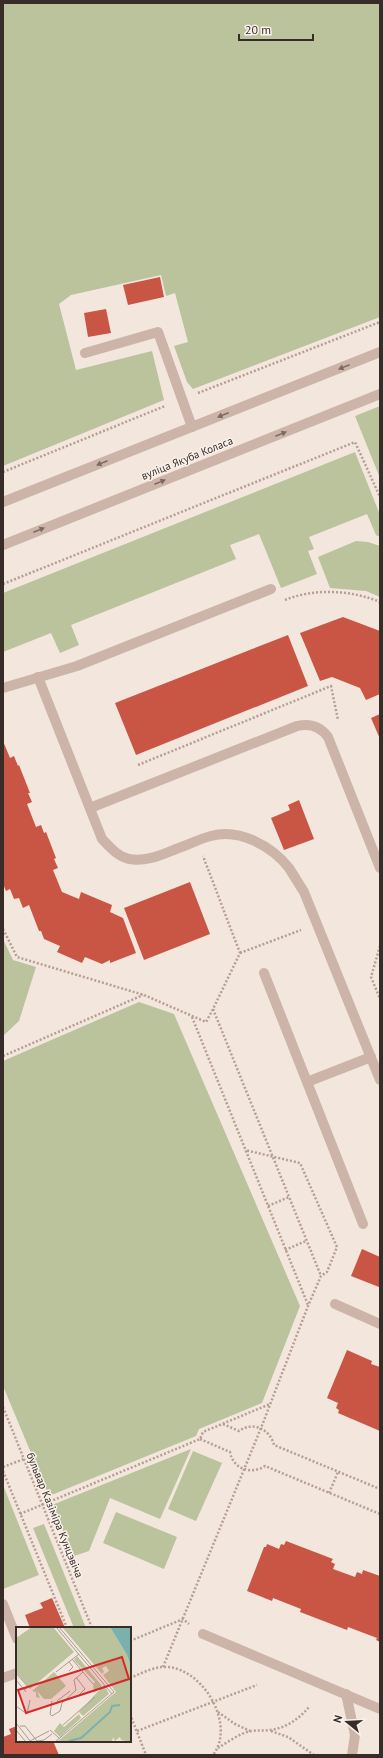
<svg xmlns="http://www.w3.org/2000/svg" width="383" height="1758" font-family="'PT Sans',sans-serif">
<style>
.green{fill:#bac39c}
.building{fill:#c95645}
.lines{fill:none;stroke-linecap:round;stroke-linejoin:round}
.path{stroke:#b79e93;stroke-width:2.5;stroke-dasharray:2 2;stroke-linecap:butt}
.minor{stroke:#ccb4a8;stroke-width:10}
.oneway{fill:#7b6962}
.labels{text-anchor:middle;stroke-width:3;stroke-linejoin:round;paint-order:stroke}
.street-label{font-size:11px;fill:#382c29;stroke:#faf1ea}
.inset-river{fill:none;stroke:#7bb1ad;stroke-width:2}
.inset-road{fill:none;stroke:#a89c95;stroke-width:1}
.view{fill:#d62828;fill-opacity:0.15;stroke:#d62828;stroke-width:2}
.inset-edge{fill:none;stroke:#382c29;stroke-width:2}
</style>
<rect width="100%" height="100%" fill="#f3e6dd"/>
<g class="green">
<path d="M3 3H380V317L193 389 187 382 174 346 188 342 175 293 166 296 161 275 71 295 59 304 76 370 152 351 164 400 3 466Z"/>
<path d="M380 406V478L355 416Z"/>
<path d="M355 452 380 515V537L376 535 367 514 309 537 314 549 308 551 317 574 281 588 259 534 230 545 236 559 71 625 79 645 60 653 51 633 3 652V593Z"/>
<path d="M356 541 368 542 380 546V597L366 591 330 588 318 557Z"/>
<path d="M3 939 13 960 36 967 19 1021 3 1036Z"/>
<path d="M139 1002 174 1014 300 1306 262 1403 199 1429 196 1436 49 1496 3 1386V1061Z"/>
<path d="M191 1449 160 1519 110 1498 89 1551 74 1556 52 1505Z"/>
<path d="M193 1451 222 1463 196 1521 168 1509Z"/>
<path d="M3 1485 39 1575 3 1589Z"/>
<path d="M116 1512 177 1537 164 1569 103 1543Z"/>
<path d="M44 1524 86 1628H74L33 1528Z"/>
</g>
<g class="building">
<path d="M160 277 164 297 128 305 123 285Z"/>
<path d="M106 309 111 333 88 337 84 313Z"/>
<path d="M343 617 380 631V694L366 700 360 688 332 677 320 681 300 633Z"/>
<path d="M288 635 308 686 136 755 115 703Z"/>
<path d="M380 714V739L371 718Z"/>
<path d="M3 741 10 758 14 756 18 766 19 765 30 793H28L32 802 27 804 36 827 41 825 44 833 46 832 56 858 54 859 58 868 53 870 62 892 79 899 81 892 112 905 110 912 123 918 136 953 110 963V960L102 964 85 957 82 963 57 952 60 946 44 939 41 931H39L29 905 23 908 19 898 14 899 10 889 6 891 3 884V876H4L3 872Z"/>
<path d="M299 800 314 839 284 850 271 818 290 810 288 805Z"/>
<path d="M190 882 210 934 144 960 124 908Z"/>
<path d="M362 1249 380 1257 379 1287 351 1276Z"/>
<path d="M347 1350 372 1361 371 1364 380 1367V1431L338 1413 339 1410 336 1408 338 1403 327 1398Z"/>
<path d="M286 1541 333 1559 331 1562 335 1564 333 1569 355 1577 357 1572 362 1574 363 1570 380 1576V1642L376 1640 377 1638 348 1627 347 1630 300 1612 301 1609 273 1598 272 1601 247 1591 264 1547H266L267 1544 279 1549 281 1544 284 1545Z"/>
<path d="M52 1598 65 1628H30L25 1615 43 1608 40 1603Z"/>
<path d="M17 1726V1741H53L59 1755H3V1737L11 1734 9 1729Z"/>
</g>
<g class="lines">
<g class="path">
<path d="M198 393 380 322"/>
<path d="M3 472 165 406"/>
<path d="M3 584 355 442 380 497"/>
<path d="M285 600C314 588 352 590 380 602"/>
<path d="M138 765 331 686 338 720"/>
<path d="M3 929 17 957 144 995 206 1022 213 1009 240 953 203 856"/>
<path d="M380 946 371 977 380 999"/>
<path d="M240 953 301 930"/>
<path d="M213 1009 321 1276"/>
<path d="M192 1017 308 1305"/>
<path d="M3 1056 143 995"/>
<path d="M268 1206 289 1197"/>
<path d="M285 1250 306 1241"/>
<path d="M3 1407 92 1628"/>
<path d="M223 1424 239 1431C253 1421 270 1429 274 1445L380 1489"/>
<path d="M200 1439 230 1452C233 1469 251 1475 265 1466L380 1514"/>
<path d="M3 1467 24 1459"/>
<path d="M3 1471 67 1628"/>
<path d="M329 1493 338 1472"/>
<path d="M20 1514 200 1439 203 1432 270 1404"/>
<path d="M130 1641 183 1619 189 1624"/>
<path d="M163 1667 261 1428 308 1306 321 1276 327 1272 337 1247 300 1163 245 1150"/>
<path d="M130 1678C140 1674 151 1668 162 1667 201 1664 237 1724 213 1755"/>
<path d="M218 1712 235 1724 250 1731"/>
<path d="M130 1714 146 1755"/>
<path d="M137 1731 257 1685"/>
<path d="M271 1731 288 1737 314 1755"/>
<path d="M218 1748C228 1742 240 1733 251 1731 258 1730 264 1731 270 1730 286 1728 299 1719 309 1707"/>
</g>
<g class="minor">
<path d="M85 353 158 332 192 427"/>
<path d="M3 502 380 352"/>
<path d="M3 545 380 394"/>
<path d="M38 677 102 839C110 847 118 857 129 859 146 862 161 855 176 849 188 845 199 839 211 836 239 828 272 846 289 868 294 876 299 884 304 892L380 1080"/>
<path d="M3 688 77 666 271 589"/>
<path d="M90 808 297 726C310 723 320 726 328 737L380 868"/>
<path d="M264 973 363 1224"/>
<path d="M307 1082 371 1057"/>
<path d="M335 1304 380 1324"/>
<path d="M3 1604 17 1639"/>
<path d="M203 1634 380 1709"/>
<path d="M3 1678 17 1673"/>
<path d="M346 1694 355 1735 352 1755"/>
</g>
</g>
<defs><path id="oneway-solid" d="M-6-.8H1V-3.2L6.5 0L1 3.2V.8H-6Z"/></defs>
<g class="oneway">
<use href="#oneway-solid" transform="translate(344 367) rotate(158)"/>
<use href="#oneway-solid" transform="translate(223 415) rotate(158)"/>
<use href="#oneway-solid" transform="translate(281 434) rotate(-22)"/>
<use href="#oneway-solid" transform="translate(102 463) rotate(158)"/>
<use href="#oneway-solid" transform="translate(160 482) rotate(-22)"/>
<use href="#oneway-solid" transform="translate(39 530) rotate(-22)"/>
</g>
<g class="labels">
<g class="street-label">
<text transform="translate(187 458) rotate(-22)" y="4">вуліца Якуба Коласа</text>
<text transform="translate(55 1515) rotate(68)" y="4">бульвар Казіміра Кунцэвіча</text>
</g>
</g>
<g transform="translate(16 1627)">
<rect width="115" height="115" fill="#f3e6dd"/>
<path d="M16 0H37L58 25 14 62 0 45V11ZM46 0H94L111 28 115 40V115L105 113 104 110 99 114 97 110 96 115H41L100 65 87 48 93 44 90 39 86 41 88 45 86 47ZM61 29 86 59 78 66 77 57 79 55 58 33ZM38 45 50 59 35 72H28L21 64 24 71 20 70V65L16 64ZM88 58 93 67 67 89 63 85ZM63 87 65 91 44 110 38 104 44 96 48 100Z" fill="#bac39c"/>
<path d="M94 0H115V40L111 28Z" fill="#7bb1ad"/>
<path class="inset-river" d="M53 114 65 111 94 85 96 79 104 78"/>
<path class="inset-road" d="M40 0 96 67M56 32 77 57M53 44 57 40 53 35M40 45 63 27M0 46 12 60 8 63M60 50 69 62 62 69M0 53 10 65M36 74 34 87 36 89 44 84 46 76 60 63 58 53 67 45M41 74 54 64M0 79 11 87 14 73M0 96 15 115M47 98 79 70M4 99H9L21 114 28 113 36 107M0 103 10 115M34 103 43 111M14 114 33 104M39 115 98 65 43 0"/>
<path class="view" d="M106 30 113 52 10 86 2 63Z"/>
<rect width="115" height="115" class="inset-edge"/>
</g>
<rect width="383" height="1758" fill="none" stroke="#382c29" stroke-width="8"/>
<g transform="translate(347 1722) rotate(288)" stroke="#faf1ea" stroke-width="3" paint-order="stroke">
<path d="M0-3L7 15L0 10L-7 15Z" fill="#382c29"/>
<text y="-6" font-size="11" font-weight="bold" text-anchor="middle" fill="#382c29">N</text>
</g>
<path d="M239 34v6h74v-6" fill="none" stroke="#382c29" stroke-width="2"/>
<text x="245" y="34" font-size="12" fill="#382c29" stroke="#faf1ea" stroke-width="3" paint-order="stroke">20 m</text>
</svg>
